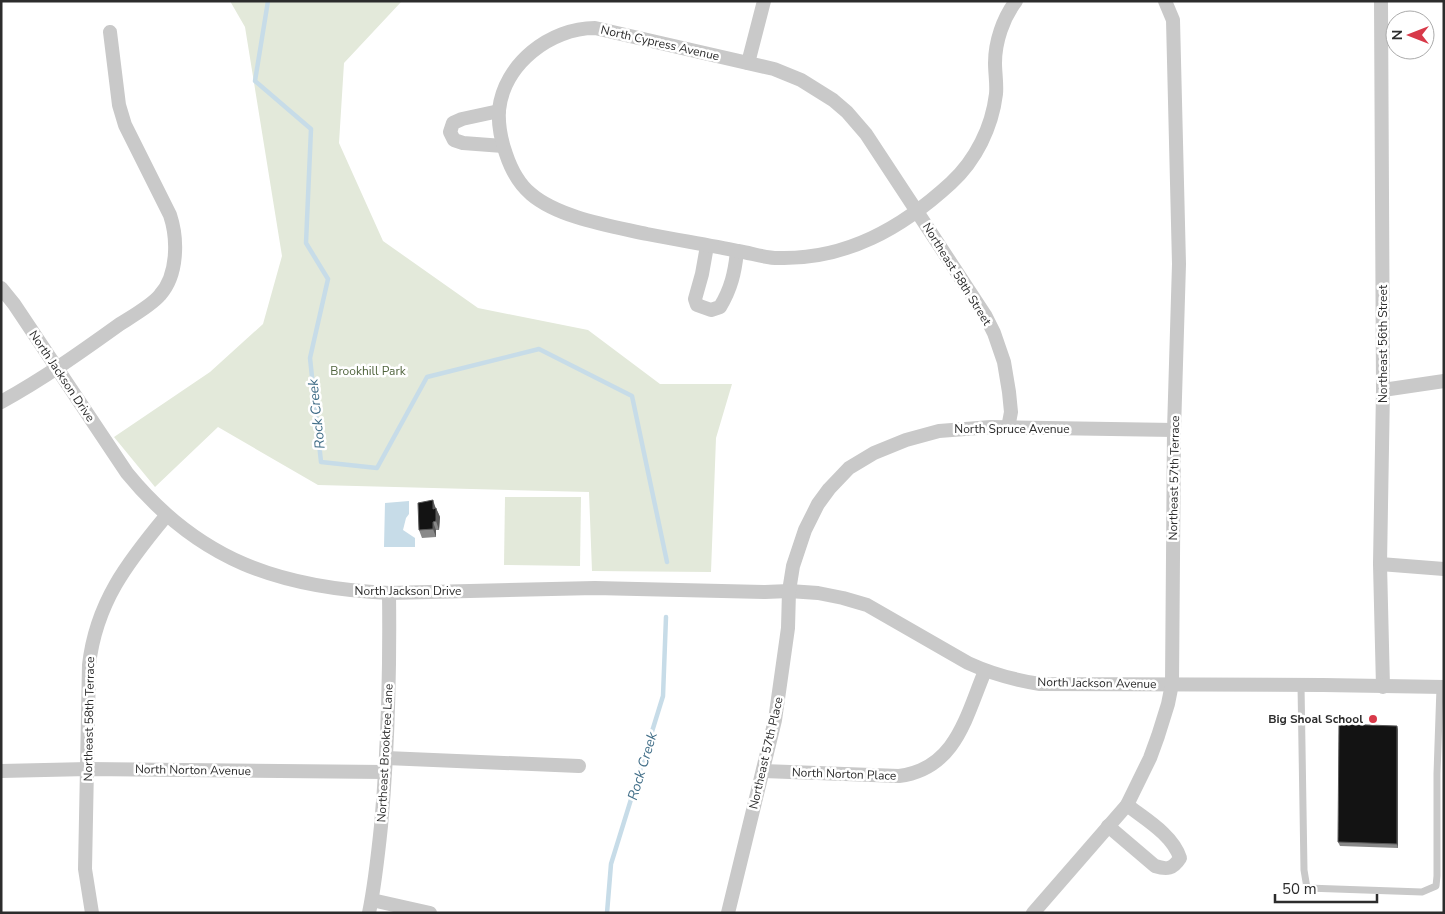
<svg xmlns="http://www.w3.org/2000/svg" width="1445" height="914" font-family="'Nunito Sans',sans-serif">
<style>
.green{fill:#e3e9da}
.water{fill:#c7dce8}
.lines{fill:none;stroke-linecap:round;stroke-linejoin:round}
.stream{stroke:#c7dce8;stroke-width:4.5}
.lane{stroke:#c9c9c9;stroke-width:7}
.street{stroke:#c9c9c9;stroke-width:14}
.wall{fill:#898989}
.shaded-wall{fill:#5a5a5a}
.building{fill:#131313;stroke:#5a5a5a}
.poi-dot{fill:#d83949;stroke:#fff;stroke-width:2}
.labels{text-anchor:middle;stroke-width:5;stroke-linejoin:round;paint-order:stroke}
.street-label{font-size:12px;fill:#2c2c2c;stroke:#fff}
.park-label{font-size:12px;fill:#50643d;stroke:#fff}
.poi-label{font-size:12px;font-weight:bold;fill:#2c2c2c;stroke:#fff;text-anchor:end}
.water-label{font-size:14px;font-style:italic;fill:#416e88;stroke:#fff}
</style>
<rect width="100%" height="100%" fill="#fff"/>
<g class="green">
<path d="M230 1H402L344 63 339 143 383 241 478 308 588 330 660 384H732L716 438 711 572 592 571 589 492 318 485 218 427 155 487 114 437 210 372 263 324 282 256 245 27Z"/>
<path d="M505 497H581L580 566 504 565Z"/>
</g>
<path class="water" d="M409 501V514L406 518 403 530 415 538V547H384L385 503Z"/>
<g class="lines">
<g class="stream">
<path d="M268 1 255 81 311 129 306 243 328 279 310 358 321 462 377 468 427 377 539 349 632 396 667 562"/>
<path d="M607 913 611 864 663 696 666 617"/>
</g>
<path class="lane" d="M1301 685 1304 870 1307 888 1422 892 1436 886 1437 876V774L1440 687"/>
<g class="street">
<path d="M1381 1 1383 390 1380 564 1383 687"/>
<path d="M748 63 764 1"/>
<path d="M499 111 462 119 453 123 450 132 454 140 463 143 503 146"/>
<path d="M707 246 702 274 695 299 697 305 711 310 720 307C731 289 735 272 737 251"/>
<path d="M1 288 14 304 127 473C198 560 279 588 389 593L595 588 765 592 789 591 818 593 843 598 867 605 968 663C992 674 1014 680 1040 684L1323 685 1444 687"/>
<path d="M1383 390 1444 381"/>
<path d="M1 402C43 379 81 352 120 324 131 317 152 305 160 295 178 275 178 239 170 215L125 125 119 105 110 32"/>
<path d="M1008 428 1011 412 1009 392 1004 362 994 333 985 315 866 134 847 112 833 100 801 80 774 69 595 28C550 28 504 64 499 110 498 125 501 140 506 154 511 169 519 184 531 194 559 218 612 226 647 234 678 240 708 245 738 251 751 253 765 258 778 258 846 260 902 228 951 183 976 160 992 127 996 94 997 84 995 73 995 63 995 42 1003 18 1016 1"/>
<path d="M1380 564 1444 569"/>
<path d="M386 758 579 766"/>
<path d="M1 771 88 769 385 772"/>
<path d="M763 771 899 776C956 769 966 716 985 671"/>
<path d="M1108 826 1155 866C1167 870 1173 869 1180 858 1173 835 1145 819 1127 805"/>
<path d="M372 900 430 913"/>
<path d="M92 913 85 869 89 665C96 603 127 563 166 516"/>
<path d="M369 913C375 884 378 855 381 826 388 748 390 671 389 593"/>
<path d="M728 913 775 720 788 628 789 591 793 566 805 530 818 504 829 489 849 468 874 453 906 440 939 431 991 427 1174 430"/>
<path d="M1033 913 1127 805 1150 758 1158 736 1168 704 1172 684 1174 430 1179 264 1173 20 1165 1"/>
</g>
</g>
<g class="wall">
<path d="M436 508 440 517 439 530H436V537L422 538 419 530Z"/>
<path d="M1397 726 1398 730V848L1340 846 1338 842Z"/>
</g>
<g class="shaded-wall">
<path d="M433 500 436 509H433Z"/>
<path d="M436 508 440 517 439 530 436 521Z"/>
<path d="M433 522 436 530V537L433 529Z"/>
<path d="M1397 726 1398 730V848L1397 844Z"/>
</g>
<g class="building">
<path d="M433 500V509L436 508V521L433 522V529L419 530 418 503Z"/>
<path d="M1339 724 1397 726V844L1338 842Z"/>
</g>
<circle class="poi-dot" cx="1373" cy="719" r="5"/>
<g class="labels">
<g class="street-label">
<text transform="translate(660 43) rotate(13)" y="4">North Cypress Avenue</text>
<text transform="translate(957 274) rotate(58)" y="4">Northeast 58th Street</text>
<text transform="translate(1383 344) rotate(-90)" y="4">Northeast 56th Street</text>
<text transform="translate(62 376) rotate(56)" y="4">North Jackson Drive</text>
<text x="1012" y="433">North Spruce Avenue</text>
<text transform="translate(1174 478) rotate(-89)" y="4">Northeast 57th Terrace</text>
<text x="408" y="595">North Jackson Drive</text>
<text transform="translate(1097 683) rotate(1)" y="4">North Jackson Avenue</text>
<text transform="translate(89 719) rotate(-89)" y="4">Northeast 58th Terrace</text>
<text transform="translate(385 753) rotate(-87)" y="4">Northeast Brooktree Lane</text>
<text transform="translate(766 753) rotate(-77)" y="4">Northeast 57th Place</text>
<text transform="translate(193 770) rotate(1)" y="4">North Norton Avenue</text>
<text transform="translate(844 774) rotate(2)" y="4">North Norton Place</text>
</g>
<g class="park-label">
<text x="368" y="375">Brookhill Park</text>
</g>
<g class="poi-label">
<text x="1363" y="723">Big Shoal School</text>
</g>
<g class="water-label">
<text transform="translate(316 414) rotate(-96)" y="5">Rock Creek</text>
<text transform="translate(642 766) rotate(-73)" y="5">Rock Creek</text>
</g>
</g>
<rect width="1445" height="914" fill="none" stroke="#2c2c2c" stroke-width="5"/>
<g transform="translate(1410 35) rotate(270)"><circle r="24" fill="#ffffff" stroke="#ababab"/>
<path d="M0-4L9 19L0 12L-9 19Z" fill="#d83949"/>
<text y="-8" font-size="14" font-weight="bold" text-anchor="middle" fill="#2c2c2c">N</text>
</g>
<path d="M1275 894v8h102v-8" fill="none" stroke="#2c2c2c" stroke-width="2.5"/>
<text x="1282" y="894" font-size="15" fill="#2c2c2c" stroke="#ffffff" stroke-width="4" paint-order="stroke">50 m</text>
</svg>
